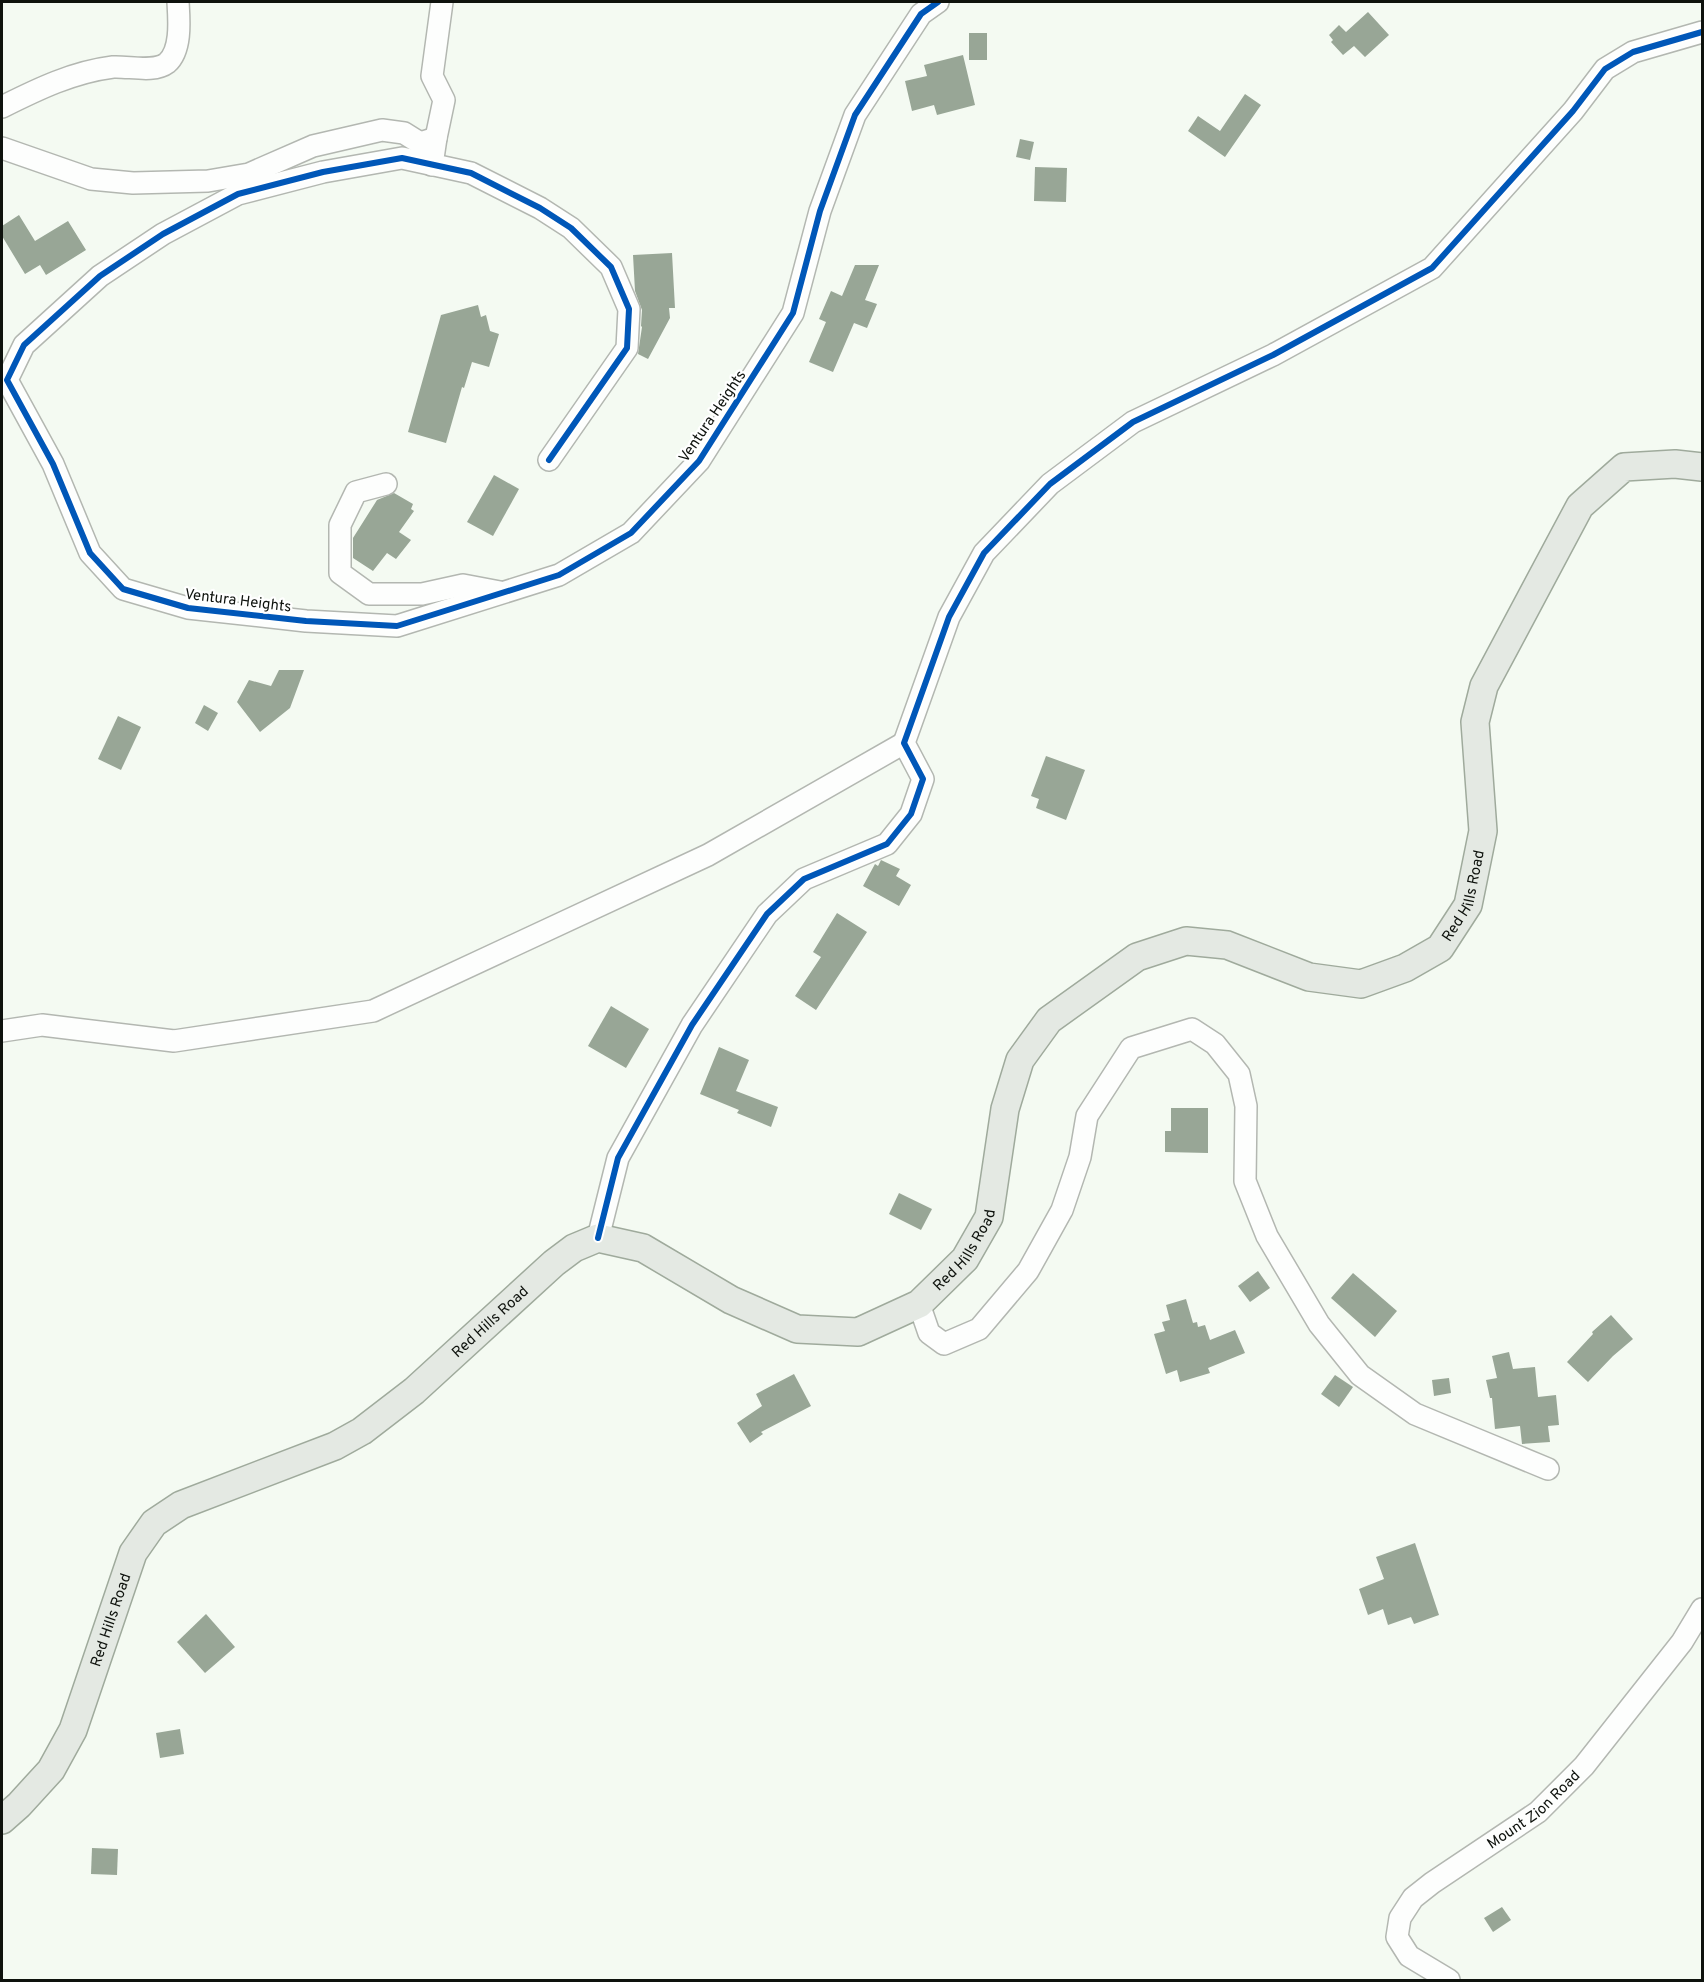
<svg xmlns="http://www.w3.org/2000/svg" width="1704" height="1982" font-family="Overpass,sans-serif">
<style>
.building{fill:#98a696}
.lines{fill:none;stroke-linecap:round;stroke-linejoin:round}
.minor-casing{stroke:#b3b7b1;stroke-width:24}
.major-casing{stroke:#9faa9c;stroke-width:30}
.minor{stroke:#fdfefd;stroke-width:21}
.major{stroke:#e4e9e3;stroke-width:27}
.cycleway-casing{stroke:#fff;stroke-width:10}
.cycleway{stroke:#0057b8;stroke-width:6}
.labels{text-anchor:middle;stroke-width:4.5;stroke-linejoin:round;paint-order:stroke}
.street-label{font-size:15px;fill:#0e120d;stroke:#fff}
</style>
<rect width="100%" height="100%" fill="#f4faf2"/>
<g class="building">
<path d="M1368 12 1389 35 1365 57 1354 46 1343 55 1331 42 1333 40 1329 35 1339 25 1346 32Z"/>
<rect x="969" y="33" width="18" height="27"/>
<path d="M963 55 975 105 937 115 934 105 912 111 905 81 927 76 924 65Z"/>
<path d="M1245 94 1261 105 1225 157 1188 131 1198 116 1220 131Z"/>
<path d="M1020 139 1034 142 1030 160 1016 157Z"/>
<path d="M1035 167 1067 168 1066 202 1034 201Z"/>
<path d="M19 215 35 241 68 221 86 250 46 275 40 265 25 274 2 236V226Z"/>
<path d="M672 253 675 308H669L670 318 648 359 638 354 642 327 641 326 642 310 635 291 633 255Z"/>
<path d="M855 265H879L865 300 877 304 867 328 854 323 833 372 809 362 826 322 819 319 831 291 842 296Z"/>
<path d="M478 305 481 317 486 315 490 331 499 334 489 367 472 362 464 388 462 387 446 443 408 432 441 315Z"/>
<path d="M494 475 519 489 493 536 467 522Z"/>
<path d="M394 493 413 504 411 509 414 511 399 532 411 540 396 559 387 553 373 571 353 558V538L377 500Z"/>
<path d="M279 670H304L290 708 260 732 237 702 249 680 271 686Z"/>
<path d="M204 705 218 713 208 731 195 723Z"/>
<path d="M118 716 141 727 121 770 98 759Z"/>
<path d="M1046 756 1085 770 1066 820 1036 808 1039 799 1031 796Z"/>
<path d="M881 860 900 869 896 876 911 885 899 906 863 886 875 864 878 866Z"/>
<path d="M837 913 867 932 816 1010 795 996 821 957 813 952Z"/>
<path d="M611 1006 649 1029 626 1068 588 1046Z"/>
<path d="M719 1047 749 1060 736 1091 778 1107 771 1127 737 1113 739 1110 700 1094Z"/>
<path d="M1171 1108H1208V1153L1165 1152V1131H1171Z"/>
<path d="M899 1193 932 1209 921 1230 889 1214Z"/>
<path d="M1258 1271 1270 1288 1250 1302 1238 1286Z"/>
<path d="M1353 1273 1397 1311 1375 1337 1331 1298Z"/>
<path d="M1186 1299 1193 1323 1197 1322 1198 1327 1205 1325 1210 1340 1235 1330 1245 1353 1208 1368 1210 1373 1180 1382 1177 1370 1166 1374 1154 1334 1165 1331 1162 1322 1170 1320 1166 1305Z"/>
<path d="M1611 1315 1633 1339 1613 1356 1588 1382 1567 1362 1593 1334 1592 1332Z"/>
<path d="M1509 1352 1513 1369 1535 1367 1538 1397 1556 1395 1559 1425 1548 1426 1550 1442 1522 1444 1520 1426 1495 1429 1492 1398H1490L1486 1380 1497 1378 1492 1356Z"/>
<path d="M794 1374 811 1406 761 1432 763 1434 750 1443 737 1423 762 1406 756 1394Z"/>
<path d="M1335 1375 1353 1387 1339 1407 1321 1394Z"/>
<path d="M1449 1378 1451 1393 1434 1396 1432 1380Z"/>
<path d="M1415 1543 1439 1615 1414 1624 1411 1617 1388 1625 1383 1609 1368 1615 1359 1589 1384 1579 1376 1557Z"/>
<path d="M206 1614 235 1647 205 1673 177 1642Z"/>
<path d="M180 1729 184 1754 160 1758 156 1733Z"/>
<path d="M92 1848 118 1849 117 1875 91 1874Z"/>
<path d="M1502 1907 1511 1920 1493 1932 1484 1918Z"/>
</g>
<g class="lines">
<defs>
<g id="minor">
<path d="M2 107C38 89 73 72 113 67 129 66 154 73 167 63 182 50 179 19 178 2"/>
<path d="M436 138 444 100 432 76 442 2"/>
<path d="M2 148 91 179 133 183 208 181 249 174 313 146 382 130 404 133 420 143 436 138 432 165"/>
<path d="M549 460 627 348 629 309 611 267 571 228 540 208 471 173 402 158 323 172 238 194 163 234 100 276 24 345 7 380 53 464 90 553 123 589 188 608 306 621 397 626 559 575 631 533 699 461 793 313 820 211 855 115 921 14 938 2"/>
<path d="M386 484 356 492 340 525V573L369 594H422L463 585 500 592"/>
<path d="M2 1031 42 1025 174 1041 373 1011 708 855 904 743"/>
<path d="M598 1238 618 1158 692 1025 767 914 804 879 887 844 911 814 923 779 904 743 949 617 984 553 1050 484 1133 422 1273 355 1432 268 1573 111 1605 69 1633 52 1702 32"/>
<path d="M919 1304 929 1333 944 1344 979 1329 1028 1271 1062 1210 1080 1157 1087 1116 1131 1048 1192 1029 1215 1044 1239 1074 1246 1106 1245 1181 1267 1236 1319 1324 1360 1375 1415 1414 1548 1469"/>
<path id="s1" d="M1449 1980 1409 1956 1397 1937 1400 1918 1413 1898 1432 1883 1538 1812 1584 1766 1682 1642 1702 1609"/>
</g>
<g id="major">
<path id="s2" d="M2 1820 19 1805 51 1770 73 1730 133 1553 154 1523 181 1505 335 1446 362 1431 414 1391 554 1263 574 1248 598 1238 643 1248 731 1300 797 1329 858 1332 919 1304 965 1259 989 1217 1005 1109 1020 1060 1049 1020 1137 957 1186 941 1227 945 1309 977 1361 984 1405 968 1440 948 1468 905 1483 831 1475 722 1484 686 1580 506 1624 467 1675 464 1702 467"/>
</g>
</defs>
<use href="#minor" class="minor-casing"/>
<use href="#major" class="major-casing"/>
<use href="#minor" class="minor"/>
<use href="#major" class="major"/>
<defs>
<g id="cycleway">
<path d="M549 460 627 348 629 309 611 267 571 228 540 208 471 173 402 158 323 172 238 194 163 234 100 276 24 345 7 380 53 464 90 553 123 589 188 608 306 621 397 626 559 575 631 533 699 461 793 313 820 211 855 115 921 14 938 2"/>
<path d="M598 1238 618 1158 692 1025 767 914 804 879 887 844 911 814 923 779 904 743 949 617 984 553 1050 484 1133 422 1273 355 1432 268 1573 111 1605 69 1633 52 1702 32"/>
</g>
</defs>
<use href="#cycleway" class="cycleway-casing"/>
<use href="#cycleway" class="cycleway"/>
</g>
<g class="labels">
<g class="street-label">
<text transform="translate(712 416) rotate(-56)" y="5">Ventura Heights</text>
<text transform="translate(238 600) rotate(7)" y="5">Ventura Heights</text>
<text dy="5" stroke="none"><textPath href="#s2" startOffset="2032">Red Hills Road</textPath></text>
<text dy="5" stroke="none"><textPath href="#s2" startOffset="1294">Red Hills Road</textPath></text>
<text dy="5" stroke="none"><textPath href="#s2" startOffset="736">Red Hills Road</textPath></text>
<text dy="5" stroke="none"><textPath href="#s2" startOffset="232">Red Hills Road</textPath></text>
<text dy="5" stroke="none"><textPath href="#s1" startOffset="262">Mount Zion Road</textPath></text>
</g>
</g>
<rect width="1704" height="1982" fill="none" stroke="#0e120d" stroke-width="6"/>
</svg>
